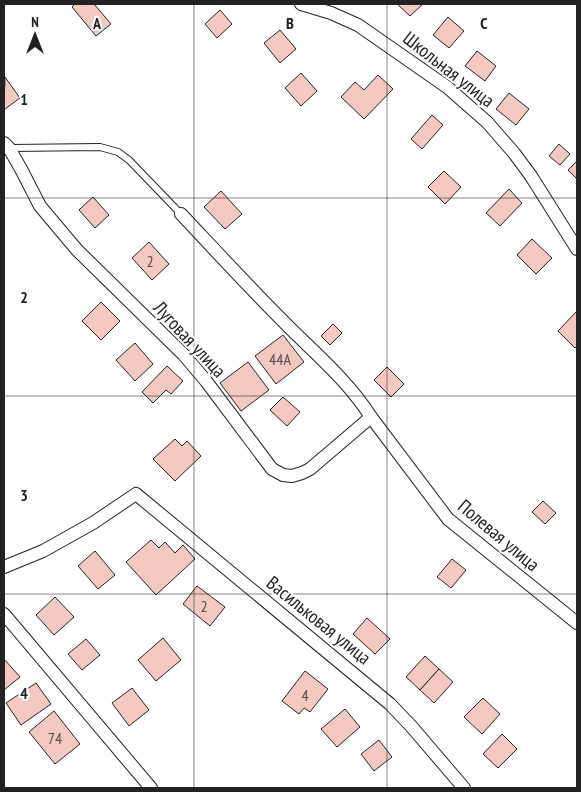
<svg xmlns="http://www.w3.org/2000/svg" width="581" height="792" font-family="'PT Sans Narrow',sans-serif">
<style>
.building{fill:#f3c9c0;stroke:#222}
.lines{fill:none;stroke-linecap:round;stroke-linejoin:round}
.lane-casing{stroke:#222;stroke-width:8}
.street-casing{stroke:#222;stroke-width:14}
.lane{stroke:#fff;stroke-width:6}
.street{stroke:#fff;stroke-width:12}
.grid{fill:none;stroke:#222;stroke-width:1;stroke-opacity:0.55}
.labels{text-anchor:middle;stroke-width:4;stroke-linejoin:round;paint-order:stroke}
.number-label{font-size:16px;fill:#564c4a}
.street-label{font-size:19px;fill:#222;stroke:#fff}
.grid-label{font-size:16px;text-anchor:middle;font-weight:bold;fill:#222;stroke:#fff;stroke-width:4;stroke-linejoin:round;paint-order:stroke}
</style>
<rect width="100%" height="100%" fill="#fff"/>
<g class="building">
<path d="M75 4H94L111 24 96 36 72 7Z"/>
<path d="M397 4H423L410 16Z"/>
<path d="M220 10 232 24 217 38 205 24Z"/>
<path d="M448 17 464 31 449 48 433 35Z"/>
<path d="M280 30 296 49 280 63 264 43Z"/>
<path d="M477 51 496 66 485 81 465 66Z"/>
<path d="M301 73 317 91 301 106 285 88Z"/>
<path d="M378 75 393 89 364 119 341 97 355 82 364 90Z"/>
<path d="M5 77 20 98 5 109 4 107Z"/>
<path d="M509 93 529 109 516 125 496 109Z"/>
<path d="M432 115 443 125 422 149 411 139Z"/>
<path d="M559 144 570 154 560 165 549 156Z"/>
<path d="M577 161V179L568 170Z"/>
<path d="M444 171 461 187 445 204 428 187Z"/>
<path d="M509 189 522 203 500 226 486 213Z"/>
<path d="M221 191 242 214 225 229 204 207Z"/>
<path d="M93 197 109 215 95 228 79 210Z"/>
<path d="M532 239 552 258 536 274 517 255Z"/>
<path d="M149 242 169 264 152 280 132 258Z"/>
<path d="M101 302 120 321 101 340 82 321Z"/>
<path d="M577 311V346L575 348 558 331Z"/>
<path d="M333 324 342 333 330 345 321 336Z"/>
<path d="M283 335 304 362 276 384 255 356Z"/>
<path d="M135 343 153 364 135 381 116 360Z"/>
<path d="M248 362 269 390 241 411 220 383Z"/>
<path d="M167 366 183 381 171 394 166 390 153 403 142 392Z"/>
<path d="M387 367 404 384 391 397 374 380Z"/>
<path d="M283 397 300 412 287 426 270 410Z"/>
<path d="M175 439 182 446 187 441 201 456 175 481 153 459Z"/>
<path d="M543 501 556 513 545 524 532 512Z"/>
<path d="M151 540 159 548 165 542 175 553 183 545 195 559 156 595 126 562Z"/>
<path d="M95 551 115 575 98 589 78 566Z"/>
<path d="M452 559 466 570 451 588 437 577Z"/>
<path d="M197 586 225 607 210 626 183 604Z"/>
<path d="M55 597 74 617 54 635 36 615Z"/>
<path d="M367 618 390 639 375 654 353 634Z"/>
<path d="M163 638 181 660 156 681 138 660Z"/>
<path d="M86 639 100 655 82 670 68 654Z"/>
<path d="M425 656 439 669 420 690 406 677Z"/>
<path d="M4 659 20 677 4 690Z"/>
<path d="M439 669 453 682 434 703 420 690Z"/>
<path d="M305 671 328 689 310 712 304 708 299 714 282 701Z"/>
<path d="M36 683 51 704 21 725 6 703Z"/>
<path d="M132 688 149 710 129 726 112 703Z"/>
<path d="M483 698 500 714 482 734 464 717Z"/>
<path d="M345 709 360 727 337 747 321 729Z"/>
<path d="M54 711 80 744 55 764 29 732Z"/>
<path d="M502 734 517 749 498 768 483 754Z"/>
<path d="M379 740 392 757 374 771 361 754Z"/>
</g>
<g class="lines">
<defs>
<path id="lane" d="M10 148 100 147 118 152 129 160 181 214"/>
<g id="street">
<path d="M301 4 331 13 358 25 447 87 487 122 514 153 531 176 577 249"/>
<path d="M4 143 9 148 21 169 40 206 77 250 184 355 206 381 272 469 283 475 292 476 302 473 310 469 371 417"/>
<path d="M181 214C214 249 247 285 281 319 312 351 347 379 371 417L448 519 577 623"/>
<path d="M4 567 43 551 93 523 136 494 390 704 411 726 464 788"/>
<path d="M4 614 151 788"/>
</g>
</defs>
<use href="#lane" class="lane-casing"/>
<use href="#street" class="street-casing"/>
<use href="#lane" class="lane"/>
<use href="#street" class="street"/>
</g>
<path class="grid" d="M194 4V788M387 4V788M4 198H577M4 396H577M4 594H577"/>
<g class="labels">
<g class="number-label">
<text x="150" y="267">2</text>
<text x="280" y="365">44А</text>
<text x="204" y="612">2</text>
<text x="305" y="701">4</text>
<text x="55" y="744">74</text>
</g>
<g class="street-label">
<text transform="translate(449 69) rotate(38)" y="7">Школьная улица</text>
<text transform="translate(190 339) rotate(47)" y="7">Луговая улица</text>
<text transform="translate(499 535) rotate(40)" y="7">Полевая улица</text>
<text transform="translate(319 620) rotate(39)" y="7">Васильковая улица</text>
</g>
</g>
<g class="grid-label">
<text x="97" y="29">A</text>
<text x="290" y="29">B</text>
<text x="484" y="29">C</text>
<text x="24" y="105">1</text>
<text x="24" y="303">2</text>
<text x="24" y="501">3</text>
<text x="24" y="699">4</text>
</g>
<rect width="581" height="792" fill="none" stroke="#222222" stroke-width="10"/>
<g transform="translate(35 35)" stroke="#ffffff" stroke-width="4" paint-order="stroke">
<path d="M0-4L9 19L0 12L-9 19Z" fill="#222222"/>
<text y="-8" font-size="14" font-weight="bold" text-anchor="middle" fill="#222222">N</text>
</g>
</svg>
